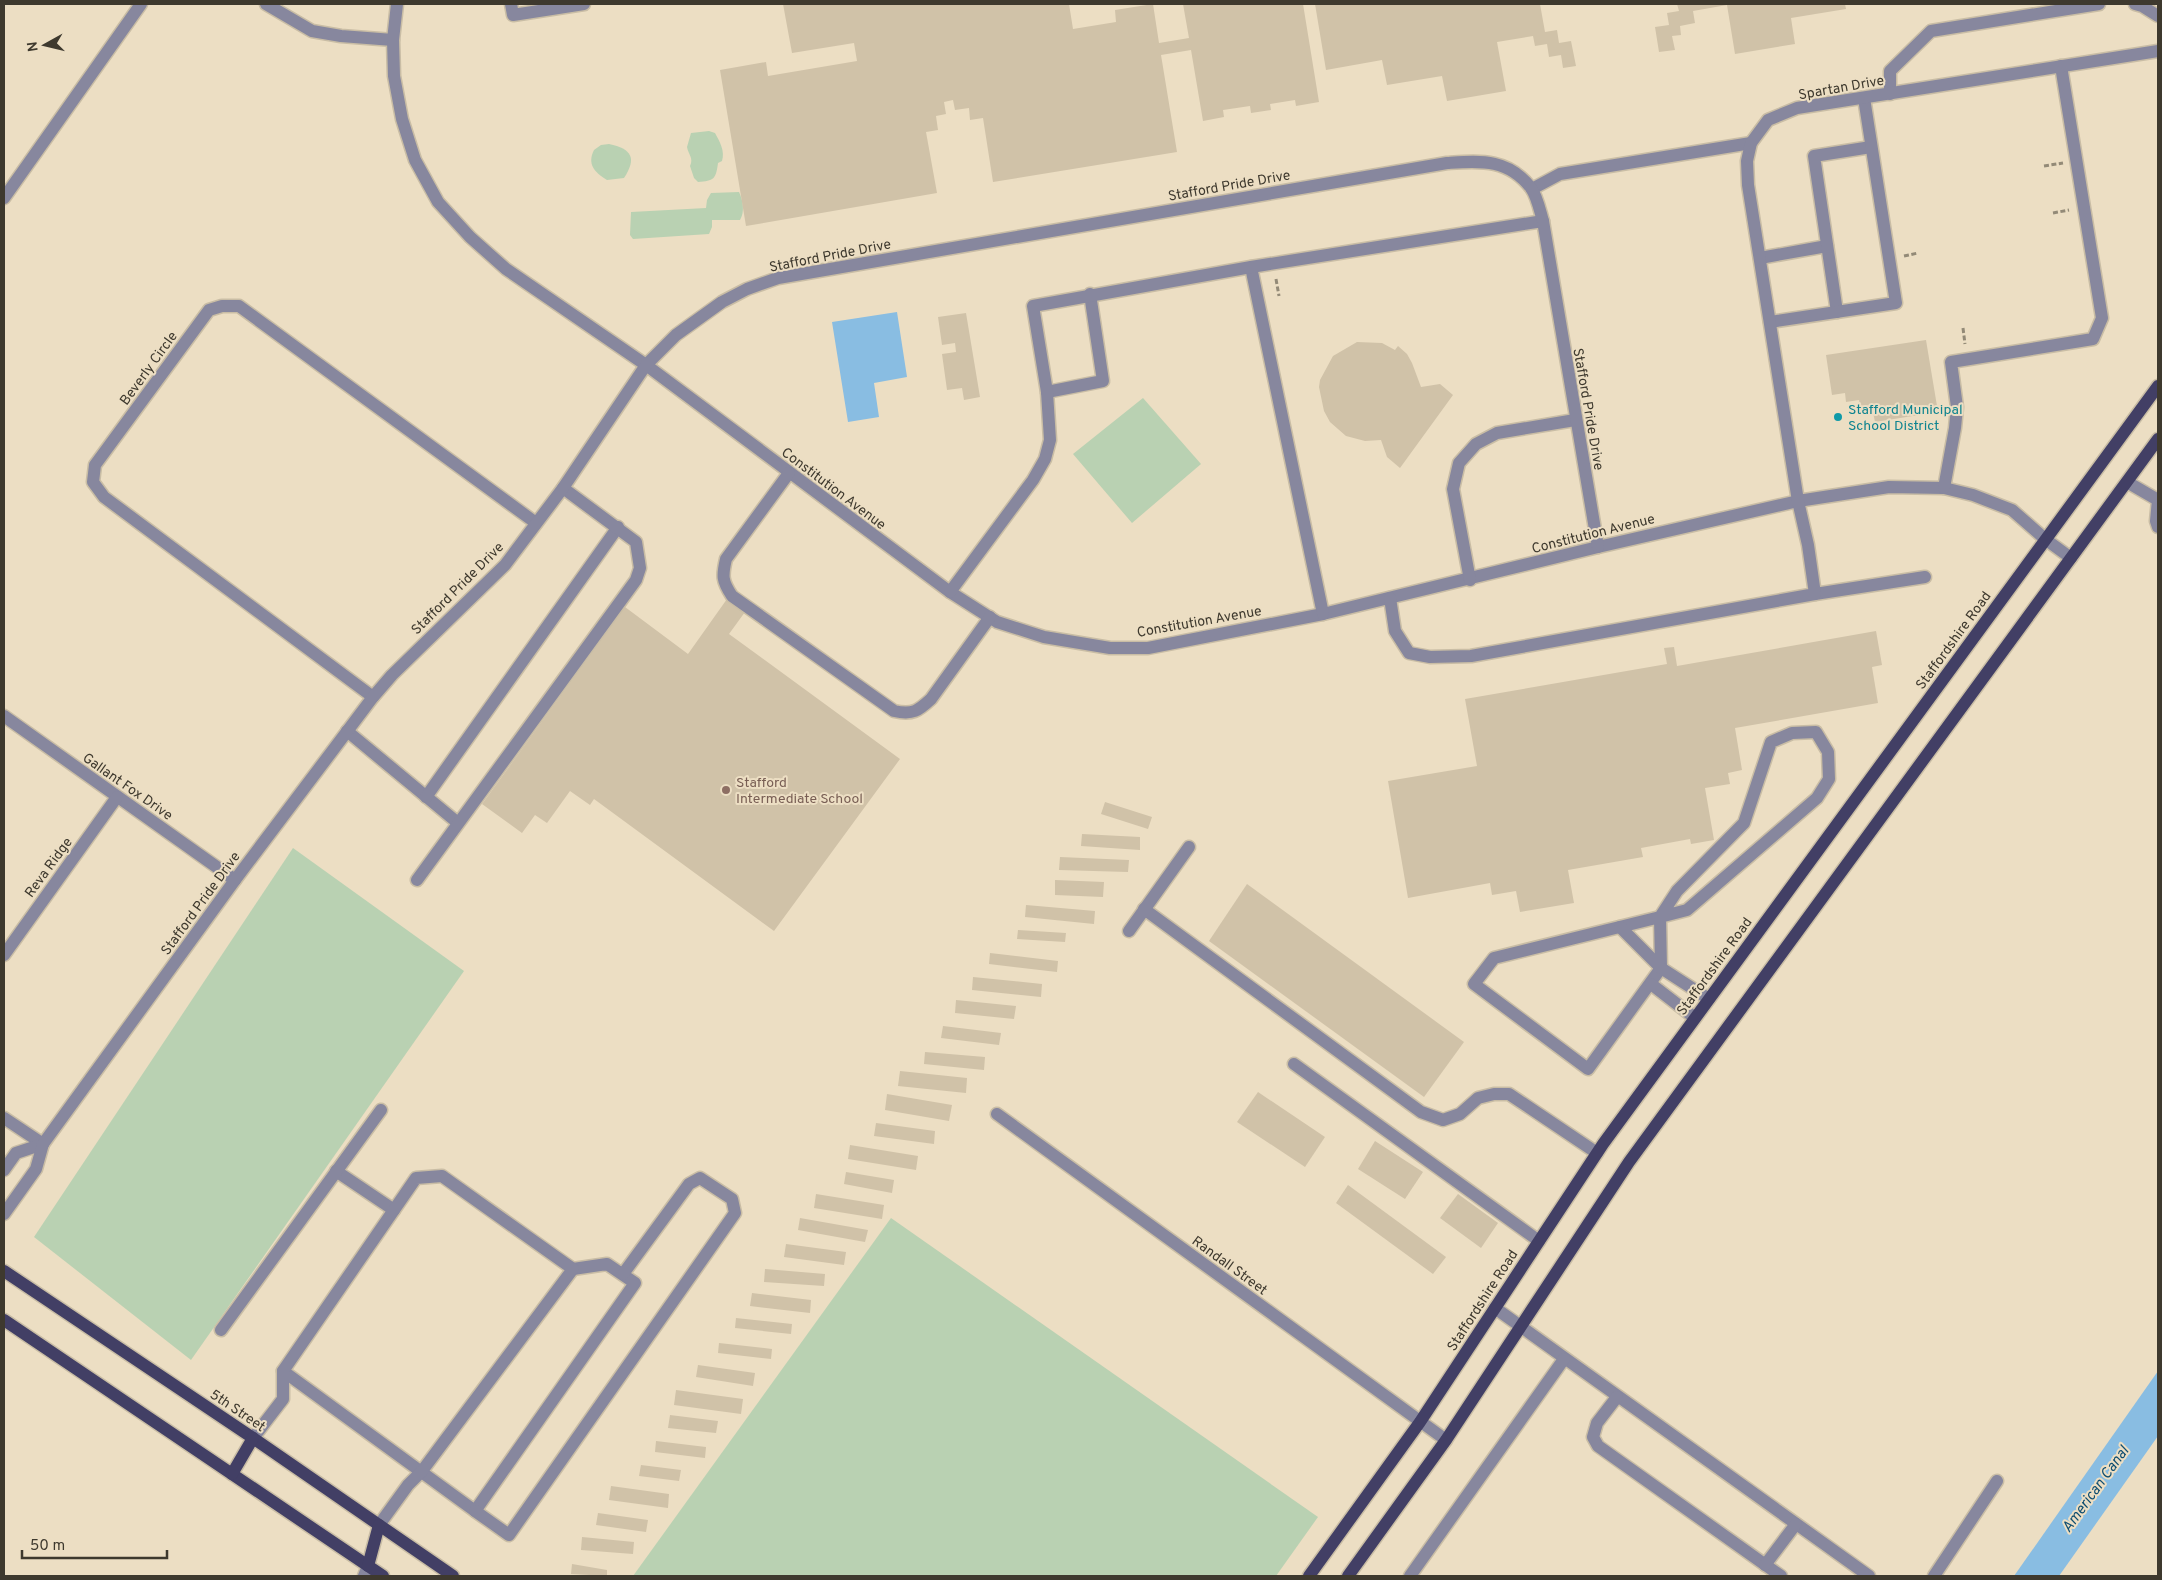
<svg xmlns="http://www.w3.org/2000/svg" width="2162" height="1580" font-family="Overpass,sans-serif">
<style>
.green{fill:#b9d1b2}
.water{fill:#89bde2}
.building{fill:#d0c2a8}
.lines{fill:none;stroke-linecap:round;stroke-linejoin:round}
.minor-casing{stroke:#c9bda5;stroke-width:15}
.major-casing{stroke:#c9bda5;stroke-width:15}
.path{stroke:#938a77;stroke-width:3;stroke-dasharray:5 2.5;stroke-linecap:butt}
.minor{stroke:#87879e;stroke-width:12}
.major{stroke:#423f65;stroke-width:12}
.culture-dot{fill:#0f9aa8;stroke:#ecdec3;stroke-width:2}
.education-dot{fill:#8d6e63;stroke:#ecdec3;stroke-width:2}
.labels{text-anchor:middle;stroke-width:4;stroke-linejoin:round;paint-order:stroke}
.street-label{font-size:14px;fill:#3e392e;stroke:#ecdec3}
.culture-label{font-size:14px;fill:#0d838f;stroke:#ecdec3;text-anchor:start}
.education-label{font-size:14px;fill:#785e54;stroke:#ecdec3;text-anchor:start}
.water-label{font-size:15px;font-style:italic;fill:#0f4e71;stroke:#ecdec3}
</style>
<rect width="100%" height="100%" fill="#ecdec3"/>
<g class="green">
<path d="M709 131 715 133C720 142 725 151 722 161L718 163C716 179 714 181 698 182L694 178 690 166C694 158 688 154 687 147L691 133Z"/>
<path d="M609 144C632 149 637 158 624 178L607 180C594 172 587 164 594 150L601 145Z"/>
<path d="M739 192C743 200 745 212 740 220H712V227L709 234 633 239 630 235 631 212 706 208 707 200 711 193Z"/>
<path d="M1143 398 1201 464 1132 523 1073 454Z"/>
<path d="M293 848 464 971 191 1360 34 1237Z"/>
<path d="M891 1218 1318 1517 1276 1576H633Z"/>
</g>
<g class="water">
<path d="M897 312 907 377 874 383 879 417 848 422 832 322Z"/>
<path d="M2158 1371V1436L2059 1576H2014Z"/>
</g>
<g class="building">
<path d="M783 4H1069L1073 29 1116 22 1115 10 1153 4 1159 43 1189 38 1183 4H1303L1319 102 1296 106 1295 100 1270 104 1271 110 1251 113 1250 106 1223 110 1224 117 1203 121 1191 50 1161 55 1177 152 993 182 983 118 970 120 969 108 955 110 953 100 944 102 946 114 936 116 938 130 926 132 937 193 746 226 720 70 766 62 768 76 857 61 854 43 792 53Z"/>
<path d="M1315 4H1540L1545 32 1557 30 1559 43 1571 41 1576 66 1563 68 1561 55 1549 57 1547 44 1535 46 1533 36 1497 42 1506 91 1447 101 1442 76 1387 85 1382 60 1326 70Z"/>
<path d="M1677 4H1845L1846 9 1791 18 1795 44 1735 54 1727 5 1693 11 1695 23 1680 26 1681 35 1672 36 1675 50 1659 52 1655 27 1669 25 1667 13 1679 11Z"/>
<path d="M966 313 980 397 964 400 962 388 947 390 942 354 956 352 955 343 942 345 938 317Z"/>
<path d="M1926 340 1938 412 1875 422 1873 412 1861 414 1859 400 1846 402 1845 393 1832 395 1826 355Z"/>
<path d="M1357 342 1382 343 1395 350 1398 346 1407 354 1412 363 1421 387 1440 384 1453 395 1400 468 1387 457 1381 440 1365 441 1346 436 1330 422 1324 411 1319 387 1320 380 1333 356Z"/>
<path d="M727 599 745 612 729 634 900 759 774 931 594 799 590 805 570 791 547 823 535 815 522 833 482 804 625 607 688 654Z"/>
<path d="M1876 631 1882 665 1872 667 1878 703 1735 728 1742 770 1728 773 1730 784 1705 788 1714 840 1691 844 1690 839 1641 848 1643 857 1568 870 1574 903 1520 912 1516 891 1492 895 1490 883 1408 898 1388 781 1477 766 1465 699 1667 664 1664 648 1674 647 1677 666Z"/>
<path d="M1105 802 1152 817 1148 829 1101 814Z"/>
<path d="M1082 834 1140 837V850L1081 846Z"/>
<path d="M1060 857 1129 860 1128 872 1059 870Z"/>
<path d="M1055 880 1104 882 1103 897 1055 895Z"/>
<path d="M1247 884 1464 1042 1424 1097 1209 941Z"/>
<path d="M1026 905 1095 911 1094 924 1025 917Z"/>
<path d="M1018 930 1066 933 1065 942 1017 939Z"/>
<path d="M990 953 1058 961 1057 972 989 964Z"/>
<path d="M973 977 1042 984 1041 997 972 990Z"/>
<path d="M956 1000 1016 1006 1014 1019 955 1013Z"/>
<path d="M943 1026 1001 1033 999 1045 941 1038Z"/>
<path d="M925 1052 985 1057 984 1070 924 1064Z"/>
<path d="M900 1071 967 1078 966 1093 898 1086Z"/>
<path d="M1258 1092 1325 1137 1305 1167 1237 1122Z"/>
<path d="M887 1094 952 1105 949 1121 885 1110Z"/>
<path d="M876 1123 935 1131 934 1144 874 1136Z"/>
<path d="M1375 1141 1423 1172 1405 1199 1358 1169Z"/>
<path d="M850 1145 918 1156 916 1170 848 1159Z"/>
<path d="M846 1172 894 1180 892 1193 844 1184Z"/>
<path d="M1348 1185 1446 1257 1433 1274 1336 1203Z"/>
<path d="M816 1194 884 1205 882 1219 814 1208Z"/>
<path d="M1458 1194 1498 1223 1481 1248 1440 1218Z"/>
<path d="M800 1218 868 1230 865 1242 798 1230Z"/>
<path d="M786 1244 846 1252 844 1265 784 1257Z"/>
<path d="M765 1269 825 1274 824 1286 764 1282Z"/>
<path d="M752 1293 811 1300 810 1313 750 1306Z"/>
<path d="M736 1318 792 1324 791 1334 735 1328Z"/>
<path d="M719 1343 772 1349 771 1359 718 1353Z"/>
<path d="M698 1365 755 1373 753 1386 696 1377Z"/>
<path d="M676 1390 743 1399 741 1414 674 1405Z"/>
<path d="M670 1415 718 1421 716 1433 668 1428Z"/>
<path d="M656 1441 706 1447 705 1458 655 1452Z"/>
<path d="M641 1465 681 1470 679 1481 639 1476Z"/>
<path d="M611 1486 669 1494 668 1508 609 1500Z"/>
<path d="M598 1513 648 1520 646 1532 596 1525Z"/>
<path d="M582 1537 634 1542 633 1554 581 1550Z"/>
<path d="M572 1564 607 1570V1576L571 1574Z"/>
</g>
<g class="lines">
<defs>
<g id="minor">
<path d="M266 4 312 31 341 36 393 40"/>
<path d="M397 4 393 40 394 76 402 119 415 160 438 202 470 237 506 269 646 365 950 592 997 622 1044 637 1110 648H1148L1323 614 1598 547 1798 501 1889 487 1944 488 1973 495 2012 510 2045 539 2071 558"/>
<path d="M511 4 513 15 584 4"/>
<path d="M2135 4 2142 6 2158 16"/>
<path d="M1890 94V71L1931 31 2099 4"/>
<path d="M1532 189 1560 174 1751 143"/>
<path d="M4 198 141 4"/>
<path d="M1760 258 1827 246"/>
<path d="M1251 267 1323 614"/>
<path d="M1837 312 1814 156 1871 147"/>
<path d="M1770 322 1896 303 1864 98"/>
<path d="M1047 392 1103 381 1090 294"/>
<path d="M789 473 726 559C722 576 722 581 732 596L894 711C913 715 918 711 931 699L990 617"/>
<path d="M2127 482 2158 500 2156 521 2158 527"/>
<path d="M1944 488 1955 428 1957 407 1951 362 2093 339 2102 318 2061 66"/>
<path d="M1470 580 1453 489 1459 463 1476 444 1497 433 1575 420"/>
<path d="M950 592 1033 480 1045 459 1050 440 1047 392 1033 306 1251 267 1543 221"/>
<path d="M1815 594 1925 577"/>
<path d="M1390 598 1395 631 1409 653 1430 657 1471 656 1815 594 1808 545 1798 501 1748 185 1747 161 1751 143 1768 120 1797 108 2158 51"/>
<path d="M373 697 104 497 93 482 95 465 209 310 222 306H239L536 523"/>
<path d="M4 716 235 880"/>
<path d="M347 731 458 823"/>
<path d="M426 797 618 527"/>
<path d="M417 880 636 580 640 568 636 542 563 488"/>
<path d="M1144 909 1421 1112 1443 1120 1460 1114 1478 1098 1494 1094H1509L1597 1153"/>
<path d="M1660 917 1687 910 1817 798 1829 779 1828 752 1816 732 1792 733 1771 742 1744 823 1677 891 1660 917 1661 968 1588 1069 1474 984 1494 958 1660 917"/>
<path d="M1620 927 1661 968 1709 999"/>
<path d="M1129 931 1189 847"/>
<path d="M4 955 117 797"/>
<path d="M1651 984 1695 1018"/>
<path d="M1294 1064 1539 1241"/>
<path d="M997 1114 1446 1440"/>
<path d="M4 1118 43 1144"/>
<path d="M4 1170 16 1153 43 1144"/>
<path d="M336 1171 394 1210"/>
<path d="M4 1214 36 1169 43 1144 235 880 373 697 392 675 505 565 563 488 646 365 676 335 722 302 747 289 778 278 1447 163C1480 161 1508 158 1531 188 1537 196 1540 211 1543 221L1598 547"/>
<path d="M1495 1308 1869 1576"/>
<path d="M221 1330 381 1110"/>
<path d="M283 1371 475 1511 635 1283 607 1264 573 1269"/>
<path d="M1617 1397 1597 1423 1593 1437 1598 1446 1781 1576"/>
<path d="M253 1438 283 1399V1371L416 1178 442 1176 573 1269 422 1471 408 1485 379 1525"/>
<path d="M475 1511 509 1535 735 1213 732 1199 700 1178 689 1184 623 1274"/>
<path d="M1765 1565 1796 1524"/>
<path d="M364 1576 368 1566"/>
<path d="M1410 1576 1564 1359"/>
<path d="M1934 1576 1997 1481"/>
</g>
<g id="major">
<path d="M4 1271 253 1438 453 1576"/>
<path d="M4 1320 383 1576"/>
<path d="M232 1474 253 1438"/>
<path d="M368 1566 379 1525"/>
<path d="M1309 1576 1420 1422 1603 1144 2158 386"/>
<path d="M1348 1576 1446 1440 1629 1162 2158 439"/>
</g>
</defs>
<use href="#minor" class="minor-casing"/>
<use href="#major" class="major-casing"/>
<g class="path">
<path d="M2044 166 2063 163"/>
<path d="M2053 213 2069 210"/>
<path d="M1904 256 1918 253"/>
<path d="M1276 279 1279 296"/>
<path d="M1963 328 1965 344"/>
</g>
<use href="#minor" class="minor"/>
<use href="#major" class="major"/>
</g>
<circle class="culture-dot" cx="1838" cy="417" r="5"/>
<circle class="education-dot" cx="726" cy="790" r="5"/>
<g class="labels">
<g class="street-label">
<text transform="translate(1841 87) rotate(-10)" y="5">Spartan Drive</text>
<text transform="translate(1229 185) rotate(-10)" y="5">Stafford Pride Drive</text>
<text transform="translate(830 255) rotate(-11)" y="5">Stafford Pride Drive</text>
<text transform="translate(148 368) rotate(-54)" y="5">Beverly Circle</text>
<text transform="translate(1589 409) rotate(80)" y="5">Stafford Pride Drive</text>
<text transform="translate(834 488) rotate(37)" y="5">Constitution Avenue</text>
<text transform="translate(1593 533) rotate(-14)" y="5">Constitution Avenue</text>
<text transform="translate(457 588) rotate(-45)" y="5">Stafford Pride Drive</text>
<text transform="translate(1199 621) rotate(-10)" y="5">Constitution Avenue</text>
<text transform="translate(1953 640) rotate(-54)" y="5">Staffordshire Road</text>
<text transform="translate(128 786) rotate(35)" y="5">Gallant Fox Drive</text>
<text transform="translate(48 867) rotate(-54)" y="5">Reva Ridge</text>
<text transform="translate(200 903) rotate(-54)" y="5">Stafford Pride Drive</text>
<text transform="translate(1714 966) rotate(-54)" y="5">Staffordshire Road</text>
<text transform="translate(1230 1265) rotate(36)" y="5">Randall Street</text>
<text transform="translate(1482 1300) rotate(-57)" y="5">Staffordshire Road</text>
<text transform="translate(238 1410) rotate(34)" y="5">5th Street</text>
</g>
<g class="culture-label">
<text x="1848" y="414">Stafford Municipal<tspan x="1848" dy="16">School District</tspan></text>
</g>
<g class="education-label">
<text x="736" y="787">Stafford<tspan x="736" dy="16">Intermediate School</tspan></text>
</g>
<g class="water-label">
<text transform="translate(2095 1489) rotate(-54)" y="5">American Canal</text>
</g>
</g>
<rect width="2162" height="1580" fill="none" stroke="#3e392e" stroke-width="10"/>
<g transform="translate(45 45) rotate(262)" stroke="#ecdec3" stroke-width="4" paint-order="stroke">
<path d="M0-4L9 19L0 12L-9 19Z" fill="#3e392e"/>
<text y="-8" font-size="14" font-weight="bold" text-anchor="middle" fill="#3e392e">N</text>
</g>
<path d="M22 1550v8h145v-8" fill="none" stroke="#3e392e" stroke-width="2.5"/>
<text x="30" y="1550" font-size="15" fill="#3e392e" stroke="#ecdec3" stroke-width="4" paint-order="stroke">50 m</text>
</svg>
